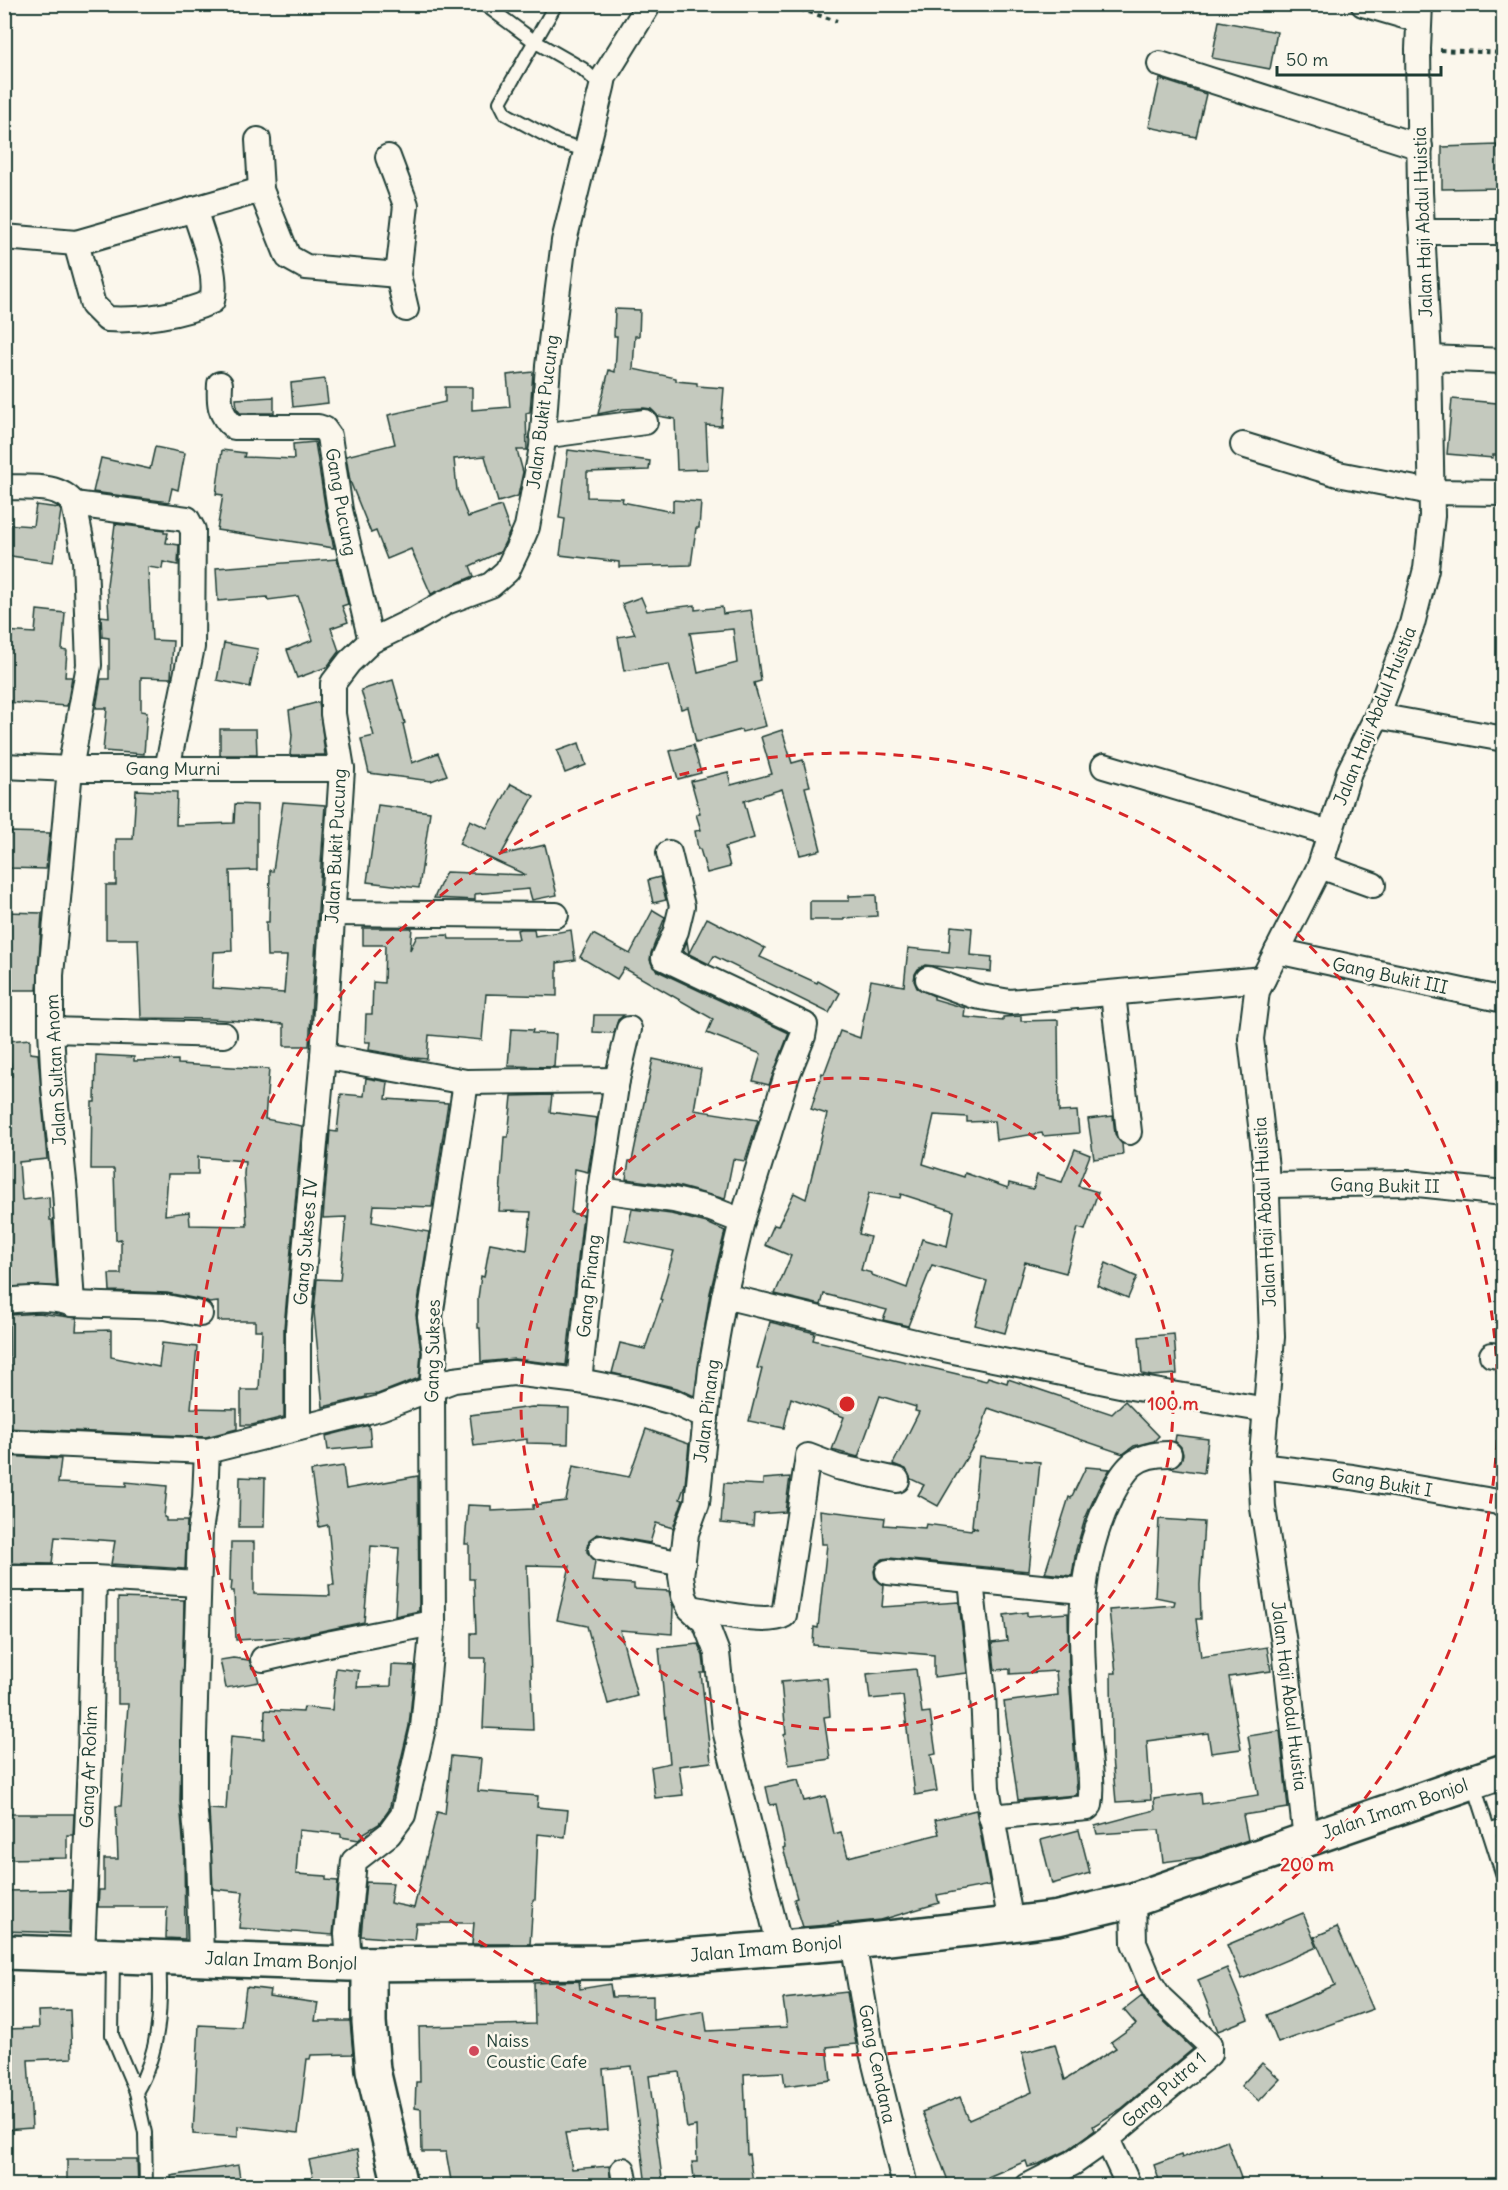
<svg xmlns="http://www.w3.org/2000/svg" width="1508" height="2190" font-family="Delius,sans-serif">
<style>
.building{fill:#c4c9be;stroke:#1f3d34;stroke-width:1.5;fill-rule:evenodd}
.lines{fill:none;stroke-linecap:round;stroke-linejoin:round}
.lane-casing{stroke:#1f3d34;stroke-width:16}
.street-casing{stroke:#1f3d34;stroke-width:28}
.secondary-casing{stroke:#1f3d34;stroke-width:38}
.highway-casing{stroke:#1f3d34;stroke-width:38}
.path{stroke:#1f3d34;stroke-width:4;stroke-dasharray:4.5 4.5;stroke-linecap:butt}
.lane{stroke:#fbf7ec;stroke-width:12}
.street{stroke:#fbf7ec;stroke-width:24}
.secondary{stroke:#fbf7ec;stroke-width:33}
.highway{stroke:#fbf7ec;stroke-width:33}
.ring{fill:none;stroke:#d62828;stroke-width:3;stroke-dasharray:10 8}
.poi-dot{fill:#d1495b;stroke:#fbf7ec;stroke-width:2}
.labels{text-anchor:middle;stroke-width:5;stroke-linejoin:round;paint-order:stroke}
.street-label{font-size:18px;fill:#1f3d34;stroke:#fbf7ec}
.poi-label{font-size:18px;fill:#1f3d34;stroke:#fbf7ec;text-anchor:start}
.centre{fill:#d62828;stroke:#fbf7ec;stroke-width:3}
.ring-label{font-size:18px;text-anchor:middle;font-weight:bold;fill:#d62828;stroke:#fbf7ec;stroke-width:5;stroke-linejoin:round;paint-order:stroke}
</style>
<rect width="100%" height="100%" fill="#fbf7ec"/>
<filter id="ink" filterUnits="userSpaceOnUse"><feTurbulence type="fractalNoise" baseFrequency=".0167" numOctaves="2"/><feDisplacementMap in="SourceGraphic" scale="12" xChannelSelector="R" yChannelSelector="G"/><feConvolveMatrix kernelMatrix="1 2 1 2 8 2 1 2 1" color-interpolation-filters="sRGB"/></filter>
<g filter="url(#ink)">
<g class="building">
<path d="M1219 21 1277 32 1270 69 1212 58Z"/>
<path d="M1160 79 1206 94 1196 137 1149 127Z"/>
<path d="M1497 145V148H1503V188L1442 189V147Z"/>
<path d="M615 309 640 310 639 336H635L633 369 676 378V381L697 383V386L724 388 721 426 706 425 708 469 677 470 675 419 658 416 651 409 644 408 623 409 598 414 609 370 615 372 617 336H614Z"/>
<path d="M533 372 530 412 526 413 527 450H517L523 472 518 496 498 502 485 456 454 459 457 490 468 517 501 506 510 531 505 542 500 552 470 566 474 576 431 594 411 549 387 559 376 531 371 533 350 481 346 456 395 444 388 415 445 402V387H472V410L510 407 507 375Z"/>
<path d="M325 379 328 403 293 407 291 383Z"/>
<path d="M274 397V413H240L237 409 236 399Z"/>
<path d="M1452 399 1497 403V408H1503V455H1493V458L1447 454Z"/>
<path d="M315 442 326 512 334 548 217 530 223 495 216 494 222 450 245 453 244 457 294 459 293 444Z"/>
<path d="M155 447 185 453 178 490 172 488 169 502 93 492 101 458 150 469Z"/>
<path d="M568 450 650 461 649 470 587 472V497L623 498 622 502 673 512V500L701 502 699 528H696L691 565 619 567V562L560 555 565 519 559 518Z"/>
<path d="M36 505 59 508 61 511 53 562 4 555V524L33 526Z"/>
<path d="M115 524 164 530V533H168L166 543 179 545 178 565 163 562 162 569 148 567 152 640 173 641 171 678 141 677V711L147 712 144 754 103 751 107 708H96L101 679H109V638L102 637 101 616 109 617 107 585Z"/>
<path d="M337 559 348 604 342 606 348 622 331 628 339 651 327 667 297 678 287 650 313 640 298 596 268 600 267 597 218 601 216 568Z"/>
<path d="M641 597 647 611 695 605V610L722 607 723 614 751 610 761 681 754 683 766 726 742 732 741 730 696 742 688 707 681 709 669 664 624 671 618 637 635 634 622 604ZM733 629 737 663 698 673 690 633Z"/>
<path d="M37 610 65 613 62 650 67 651 65 677H72L67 706 4 702V631L35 633Z"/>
<path d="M224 643 258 649 250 687 217 680Z"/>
<path d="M393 680 405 723 403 724 412 763 438 753 447 775 431 781 369 773 361 739 374 736 361 690Z"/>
<path d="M319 702 325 755H290L292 735 289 710Z"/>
<path d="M220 729H256L257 755H220Z"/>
<path d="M782 730 792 763 803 760 810 786 805 787 821 850 800 855 782 789 744 801 754 838 725 847 730 867 707 873 700 849H698L695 831 701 830 696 814 700 813 691 781 728 772 731 785 772 774 761 737Z"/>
<path d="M579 743 586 765 565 773 557 751Z"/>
<path d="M693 745 701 773 678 779 670 751Z"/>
<path d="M511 784 534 796 501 855 545 845 557 895 532 900 529 889 475 894V900L434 898 446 872 526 875 459 844 470 820 487 828Z"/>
<path d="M136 790 177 792 176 825 234 823 235 804 257 805V870L230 871 232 951 214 952 212 988 284 993 287 956H267L266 922H269L270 870 273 871 283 802 325 805 309 1046H284V1024L210 1019 141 1018 138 939H106V885H116V839H133Z"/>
<path d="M378 805 430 812 419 888 367 882Z"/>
<path d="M8 832 50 833 46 869 8 868Z"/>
<path d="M660 877 666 900 653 903 648 880Z"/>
<path d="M876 895 877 916 844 918V920H810V901H849V896Z"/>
<path d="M653 910 665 917 651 953 650 960 653 967 658 971 789 1033 769 1085 753 1081 761 1054 707 1033 713 1019 624 968 617 979 580 957 593 934 630 954Z"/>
<path d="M5 912 42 913 37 990H4Z"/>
<path d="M707 918 765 948 760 957 817 983 818 981 840 993 829 1013 714 956 709 964 683 951 687 941 689 953Z"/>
<path d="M951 926 972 928 970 955 992 957 991 972 925 965 918 969 915 974 914 981 917 988 934 996V999L965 1008 964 1017 1003 1021V1017L1021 1016V1021L1058 1020 1059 1112 1077 1111 1079 1133 1043 1136 1042 1133 996 1140 994 1121 967 1122V1117L934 1115 923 1164 964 1177 965 1173 1008 1188 1009 1183 1033 1189 1037 1175 1062 1182 1075 1149 1090 1155 1078 1186 1098 1192 1085 1230 1078 1228 1066 1273 1025 1262 1005 1333 975 1325 987 1281 932 1265 908 1326 883 1320 887 1310 824 1294 821 1305 775 1294 791 1256 765 1245 774 1225 778 1226 794 1193 806 1199 827 1114 811 1109 822 1073 824 1074 840 1031 860 1038 871 980 904 986 908 948 949 952ZM869 1193 900 1198 901 1194 954 1211 947 1246 922 1239 907 1288 872 1275V1273L861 1270 870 1237 859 1234Z"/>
<path d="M363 928H412L410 950 417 936 448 935 449 939H519L517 930 520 929H534L535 936 571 930 575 960 557 963V996L486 994 482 1040 429 1035 427 1059 415 1058 369 1050 370 1042H365L366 1014H372L373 982 384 983 385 945H363Z"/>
<path d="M594 1015H624L618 1020 614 1033 593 1032Z"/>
<path d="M511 1029 533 1030 532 1033 556 1034 554 1067 508 1066Z"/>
<path d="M30 1039V1053L38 1054 47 1159 19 1162 22 1200 49 1197 50 1220H52L57 1286 4 1287V1077L12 1076 8 1041Z"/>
<path d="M96 1055 134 1057V1061L178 1060V1064L269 1069 265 1119 302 1126 284 1328V1417L252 1425H241V1390H259L262 1330H255V1321H218V1302L209 1303 203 1300 167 1293 110 1291 109 1274H121V1239L116 1240 114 1169H91L92 1102H95ZM198 1157 245 1161 244 1174 247 1226 190 1225 189 1212 165 1215 168 1174H198Z"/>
<path d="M653 1059 701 1069 694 1110 758 1120 745 1161 733 1159 725 1199 677 1186 626 1179 629 1161H632Z"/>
<path d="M366 1078 388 1082 386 1099 448 1103 432 1207 374 1205 372 1222 429 1232 416 1315 421 1352 419 1378 378 1394 366 1395V1397L323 1407 314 1312 317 1279 340 1280 346 1217 323 1218 330 1131 337 1132 341 1094 364 1096Z"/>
<path d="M552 1095 550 1112 597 1118 588 1172 575 1169 571 1213 583 1215 566 1365 514 1359 481 1362 480 1328H478V1298L481 1276 484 1277 490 1243 527 1250 531 1212 499 1211 504 1137H508L512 1096Z"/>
<path d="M1113 1116 1115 1134 1122 1144 1123 1155 1094 1159 1088 1119Z"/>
<path d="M632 1209 671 1214 707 1223 725 1231 710 1293 694 1396 677 1388 612 1373 620 1343 645 1349 662 1300 660 1299 674 1251 625 1241Z"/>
<path d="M1106 1263 1137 1277 1128 1298 1097 1285Z"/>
<path d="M39 1313 77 1318 76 1331 111 1330V1357L159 1367 162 1343 197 1347 191 1408 237 1409V1429L206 1437 4 1428V1383H10L9 1315Z"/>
<path d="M770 1322 815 1333 813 1340 970 1377 986 1381 988 1377 1007 1383 1008 1379 1112 1414 1125 1401 1159 1436 1154 1441 1134 1446 1123 1454 988 1408 980 1435 938 1506 918 1495 924 1485 911 1479 906 1469 893 1464 919 1412 915 1411 916 1407 880 1396 858 1457 832 1450 844 1417 791 1398 784 1428 749 1421 762 1369 757 1368Z"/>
<path d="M1174 1334 1177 1374 1152 1376 1142 1374 1139 1337Z"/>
<path d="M532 1407 569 1408 568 1444 527 1443V1439L474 1446 470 1415Z"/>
<path d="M369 1425 371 1446 328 1450 326 1436Z"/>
<path d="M646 1429 689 1444 685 1485 680 1499 683 1500 673 1528 656 1523 650 1543 597 1534 590 1539 587 1546V1552L595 1561 592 1581 634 1584V1589L669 1591 673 1607 672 1634 620 1630 637 1696 608 1704 587 1626 557 1620 570 1566 527 1565 533 1730 483 1728 486 1658H471V1633H476L474 1579H469V1544H465L468 1505 491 1506V1511L533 1509V1505L566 1501 573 1466 629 1477Z"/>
<path d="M1176 1435 1208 1439 1204 1473 1171 1468 1181 1461 1183 1454 1181 1447 1175 1441Z"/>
<path d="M4 1456 61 1459 58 1483 126 1486V1482L167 1486 164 1517 166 1518V1521H187L185 1569 111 1564 115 1541 55 1537 52 1564 4 1563Z"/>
<path d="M979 1456 1040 1462 1029 1571 889 1558 883 1559 877 1563 874 1571 875 1578 884 1585 882 1607 959 1602 967 1673 934 1677V1655L813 1645 814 1627 818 1628 827 1544H822L820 1510 885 1518 884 1525 925 1528 926 1524 971 1530 972 1528 978 1529 972 1526Z"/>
<path d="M343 1466 346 1489 418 1476 419 1611 395 1616 399 1548 371 1546 364 1622 293 1637 236 1640 234 1591H231L232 1581H230L231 1542H254V1594L330 1596 329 1585H334L328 1525 319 1527 311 1471Z"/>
<path d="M1086 1467 1110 1469 1098 1489 1085 1519 1076 1550 1072 1576 1045 1573 1069 1497 1071 1498Z"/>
<path d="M240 1477 265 1478 264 1527H239Z"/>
<path d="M790 1477 785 1512 754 1514 753 1526 721 1523 724 1483 763 1485V1479Z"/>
<path d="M1159 1519 1204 1522 1200 1585 1201 1619H1196L1201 1657 1267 1647 1271 1671 1229 1677 1241 1749 1211 1753 1208 1733 1147 1741 1151 1800 1116 1802 1112 1758 1111 1673H1116L1109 1610 1174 1605 1175 1601 1155 1597Z"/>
<path d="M118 1598 184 1600 180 1801 184 1852 185 1939 166 1938 167 1907H98L99 1890H104V1859H118L116 1806H121L128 1704H118Z"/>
<path d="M1027 1612V1616L1068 1613 1069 1672 1077 1795 1018 1800 1004 1702 1058 1695 1056 1671 1010 1674V1669L995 1670 992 1643 1007 1641 1004 1615Z"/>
<path d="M698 1644 703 1656 705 1673H701L711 1762 679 1766 683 1795 655 1798 651 1767 670 1763 659 1648Z"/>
<path d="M233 1658 249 1660 252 1668 256 1671 259 1682 226 1688 220 1660Z"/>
<path d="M392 1665 415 1666 409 1726 389 1810 379 1824 364 1833 359 1840 341 1837V1834L299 1830 296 1874 326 1876V1880L338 1881 333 1935 239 1928 243 1892 213 1889 209 1809 226 1810 231 1736 264 1739 265 1710 303 1712 304 1707 332 1710 336 1668 359 1671 357 1687 391 1686Z"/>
<path d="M916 1669 922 1713 930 1712 936 1754 931 1755 937 1791 915 1795 903 1696 870 1699 867 1674Z"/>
<path d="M827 1678 830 1716 824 1717 830 1759 789 1765 784 1735 786 1734 781 1682Z"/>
<path d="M1280 1731 1288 1808 1243 1815 1248 1840 1201 1857 1163 1862 1159 1830 1097 1834 1095 1826 1155 1810 1154 1799 1201 1793 1202 1804 1258 1795 1248 1736Z"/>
<path d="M451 1756 481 1759 478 1791 538 1796 537 1807 568 1810 565 1837 538 1834 535 1900H533L530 1944H472L474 1923H416L414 1940 361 1936 366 1882 393 1883 390 1903 414 1908 437 1812 445 1814Z"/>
<path d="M798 1780 804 1801 826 1796 834 1834 841 1832 848 1857 939 1834 935 1820 976 1810 990 1885 937 1895 939 1903 881 1920 839 1924 838 1922 827 1925 803 1927 794 1899 797 1898 783 1848 785 1847 776 1804 770 1805 766 1787Z"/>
<path d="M4 1814H74L73 1835H67V1858L4 1859Z"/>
<path d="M1079 1830 1090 1873 1052 1884 1041 1840Z"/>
<path d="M70 1890 69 1933 4 1931V1891Z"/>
<path d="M1303 1913 1317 1947 1242 1979 1227 1945Z"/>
<path d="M1337 1927 1373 2009 1278 2043 1267 2015 1335 1985 1314 1937Z"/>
<path d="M1227 1968 1248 2019 1218 2031 1198 1980Z"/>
<path d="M579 1981 580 1989 610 1984 612 1997 653 1996V2020L704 2011 707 2031 787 2027 783 1999 847 1992 856 2044 827 2047 831 2080 785 2086 783 2072 744 2074 747 2155 749 2154 753 2183 734 2186H695L692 2162H697L696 2126 687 2128 679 2072 649 2076 663 2186H646L631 2066 603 2069 608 2130 565 2133 572 2169 609 2166 611 2186H532V2183L518 2186H452L446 2152H422L421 2109 415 2108 416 2082H420L419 2027 535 2024 534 1983Z"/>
<path d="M246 1987 270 1990 269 1996 318 2003 315 2021H350L353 2054 311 2055 310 2059H307L298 2133 238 2126V2137L193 2134 199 2025 241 2027Z"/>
<path d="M1142 1996 1150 2008 1193 2049 1121 2109 1093 2126 1095 2130 1066 2151 1039 2164 1028 2167 1026 2161 988 2177 991 2186H950L922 2112 960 2097 969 2120 1032 2092 1022 2053 1055 2044 1065 2080 1116 2048 1111 2042 1136 2024 1124 2010Z"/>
<path d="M70 2010 72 2058 28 2060 32 2128 4 2130 5 2029 39 2028 38 2011Z"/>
<path d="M1262 2063 1280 2079 1259 2101 1241 2086Z"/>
<path d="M1227 2140 1244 2186H1161L1154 2165 1181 2155 1182 2158Z"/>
<path d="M357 2150 362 2176 315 2186 309 2160Z"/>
<path d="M67 2159H137L138 2186H67Z"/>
<path d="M238 2165 241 2186H172L171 2176Z"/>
</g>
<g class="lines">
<defs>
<g id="lane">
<path d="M484 4 534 41 583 69 602 87"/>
<path d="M556 4 500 102 506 114 558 142 586 150"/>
<path d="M1473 1782 1504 1879"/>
<path d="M1488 1830 1504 1825"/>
<path d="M113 1958 112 2035 136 2092 145 2133 146 2186"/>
<path d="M136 2092C160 2052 162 2005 159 1958"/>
</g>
<g id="street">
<path d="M1363 4 1418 20"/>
<path d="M1160 64 1420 147"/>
<path d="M258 140 261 190"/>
<path d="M1422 232H1504"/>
<path d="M4 237 76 243 261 190 288 257 306 267 398 275 406 205 388 157"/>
<path d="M76 243 93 305 107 319C139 321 183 315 212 301 219 274 202 236 194 209"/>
<path d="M398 275 406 309"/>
<path d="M1429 358 1504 361"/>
<path d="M220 384C219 402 219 415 234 427H318L324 429 329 436 340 510 371 641"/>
<path d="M542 436 645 422"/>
<path d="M1243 445 1338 474 1431 492 1504 493"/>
<path d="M4 487C27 488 59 483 74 504L85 560 89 665 70 769 51 975V1030L54 1086 65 1191 72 1304C51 1296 27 1299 4 1301"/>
<path d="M74 504 187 519 193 530 192 647 167 769"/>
<path d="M1377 716 1504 739"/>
<path d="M4 766 70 769H342"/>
<path d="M1104 766 1330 833"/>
<path d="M669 853 682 906 676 931 664 958 805 1025 803 1036 786 1078 742 1221 724 1296 711 1369 697 1503 686 1533 681 1576 684 1596 690 1608 705 1622 717 1653 725 1730 780 1947"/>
<path d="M1320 866 1373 885"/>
<path d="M333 913 556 915"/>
<path d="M1277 951 1504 1000"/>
<path d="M928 979 975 996 1010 1002 1263 979"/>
<path d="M1113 994 1129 1132"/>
<path d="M51 1030 224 1035"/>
<path d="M323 1056 466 1082 617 1080"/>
<path d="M1267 1185 1408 1183 1504 1193"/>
<path d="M600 1190 617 1080 629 1029"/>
<path d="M724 1296 944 1349 1125 1386 1267 1410"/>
<path d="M72 1304 166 1307 200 1314"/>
<path d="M1492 1355 1504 1357"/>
<path d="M579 1381 600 1190 674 1200 711 1209 742 1221"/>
<path d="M298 1428V1329L323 1056 342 769 333 714V683L349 662 371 641 416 619 446 602 491 585 507 571 518 548 527 527 542 447 548 366 564 241 602 87 604 77 649 4"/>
<path d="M4 1442 207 1451"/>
<path d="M1261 1466 1352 1477 1504 1503"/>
<path d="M601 1548 683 1564"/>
<path d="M888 1572 1082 1591"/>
<path d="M4 1578H94L198 1584"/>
<path d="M971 1581 983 1692 987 1788 1011 1924"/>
<path d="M690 1608C712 1611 766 1626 784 1615L808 1456 837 1467 897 1480"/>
<path d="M263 1659 332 1643 433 1623"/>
<path d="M991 1817 1087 1808 1090 1805C1094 1784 1088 1754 1087 1732 1082 1648 1072 1574 1111 1496 1126 1467 1135 1454 1169 1454"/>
<path d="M1306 1840 1285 1650 1263 1508 1261 1466 1272 1337 1266 1168 1251 1039 1257 991 1320 866 1349 772 1377 716 1412 624 1426 569 1432 516 1429 358 1420 192 1418 49 1420 4"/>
<path d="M853 1942 872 2052 905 2186"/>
<path d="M82 1955 90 1760 94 1578"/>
<path d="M201 1958 198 1851 194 1801V1734L200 1531 205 1498 207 1451 380 1408 454 1380 513 1373 579 1381 632 1391 673 1402 706 1417"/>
<path d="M349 1964 347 1934 354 1861 389 1834 403 1815 423 1728 433 1623 432 1389 435 1352 430 1317 466 1082"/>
<path d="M1107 2139 1129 2186"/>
<path d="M623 2170 626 2186"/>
<path d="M1028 2186 1073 2163 1107 2139 1209 2054V2044L1160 1998 1151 1984 1134 1943 1133 1900"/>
</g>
<path id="secondary" d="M369 1964V2022L373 2070 400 2186"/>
<path id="highway" d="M4 1952 349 1964 610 1962 853 1942 1011 1924 1058 1918 1133 1900 1504 1771"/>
</defs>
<use href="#lane" class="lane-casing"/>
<use href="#street" class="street-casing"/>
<use href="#secondary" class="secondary-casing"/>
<use href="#highway" class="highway-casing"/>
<g class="path">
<path d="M783 4 837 21"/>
<path d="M1440 50 1504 53"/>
</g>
<use href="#lane" class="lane"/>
<use href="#street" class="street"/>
<use href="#secondary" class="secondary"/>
<use href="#highway" class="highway"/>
</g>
</g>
<g class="ring">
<circle cx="847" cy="1404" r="326"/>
<circle cx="847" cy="1404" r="651"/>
</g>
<circle class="poi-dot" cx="474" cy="2051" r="6"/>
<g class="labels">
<g class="street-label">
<text transform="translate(1423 222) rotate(-92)" y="6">Jalan Haji Abdul Huistia</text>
<text transform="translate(543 412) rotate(-83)" y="6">Jalan Bukit Pucung</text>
<text transform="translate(341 502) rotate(80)" y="6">Gang Pucung</text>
<text transform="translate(1375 716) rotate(-68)" y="6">Jalan Haji Abdul Huistia</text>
<text x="173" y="775">Gang Murni</text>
<text transform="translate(336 846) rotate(-87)" y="6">Jalan Bukit Pucung</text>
<text transform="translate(1390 976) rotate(12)" y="6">Gang Bukit III</text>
<text transform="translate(56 1070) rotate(-93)" y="6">Jalan Sultan Anom</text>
<text transform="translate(1385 1186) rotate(1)" y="6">Gang Bukit II</text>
<text transform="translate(1265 1212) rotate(-93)" y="6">Jalan Haji Abdul Huistia</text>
<text transform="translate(306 1242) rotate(-85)" y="6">Gang Sukses IV</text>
<text transform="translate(589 1286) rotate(-84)" y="6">Gang Pinang</text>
<text transform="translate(433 1351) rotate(-89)" y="6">Gang Sukses</text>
<text transform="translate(707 1411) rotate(-83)" y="6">Jalan Pinang</text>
<text transform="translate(1382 1483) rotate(9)" y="6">Gang Bukit I</text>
<text transform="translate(1289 1696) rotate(83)" y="6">Jalan Haji Abdul Huistia</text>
<text transform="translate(89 1767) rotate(-88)" y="6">Gang Ar Rohim</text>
<text transform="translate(1395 1809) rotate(-19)" y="6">Jalan Imam Bonjol</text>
<text transform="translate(766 1949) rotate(-5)" y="6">Jalan Imam Bonjol</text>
<text transform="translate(281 1961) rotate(2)" y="6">Jalan Imam Bonjol</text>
<text transform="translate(877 2064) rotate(78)" y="6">Gang Cendana</text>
<text transform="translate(1164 2090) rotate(-41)" y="6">Gang Putra 1</text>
</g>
<g class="poi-label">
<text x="486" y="2047">Naiss<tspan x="486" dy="21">Coustic Cafe</tspan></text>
</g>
</g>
<circle cx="847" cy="1404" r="9" class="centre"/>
<g class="ring-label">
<text x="1173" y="1410">100 m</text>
<text x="1307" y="1871">200 m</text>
</g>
<rect width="1508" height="2190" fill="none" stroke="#fbf7ec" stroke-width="24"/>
<rect x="12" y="12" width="1484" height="2166" fill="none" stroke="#1f3d34" stroke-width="2" filter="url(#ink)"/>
<path d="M1277 66v9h164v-9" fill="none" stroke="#1f3d34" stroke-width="3"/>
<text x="1286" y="66" font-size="18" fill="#1f3d34" stroke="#fbf7ec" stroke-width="4.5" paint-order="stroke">50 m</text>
</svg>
